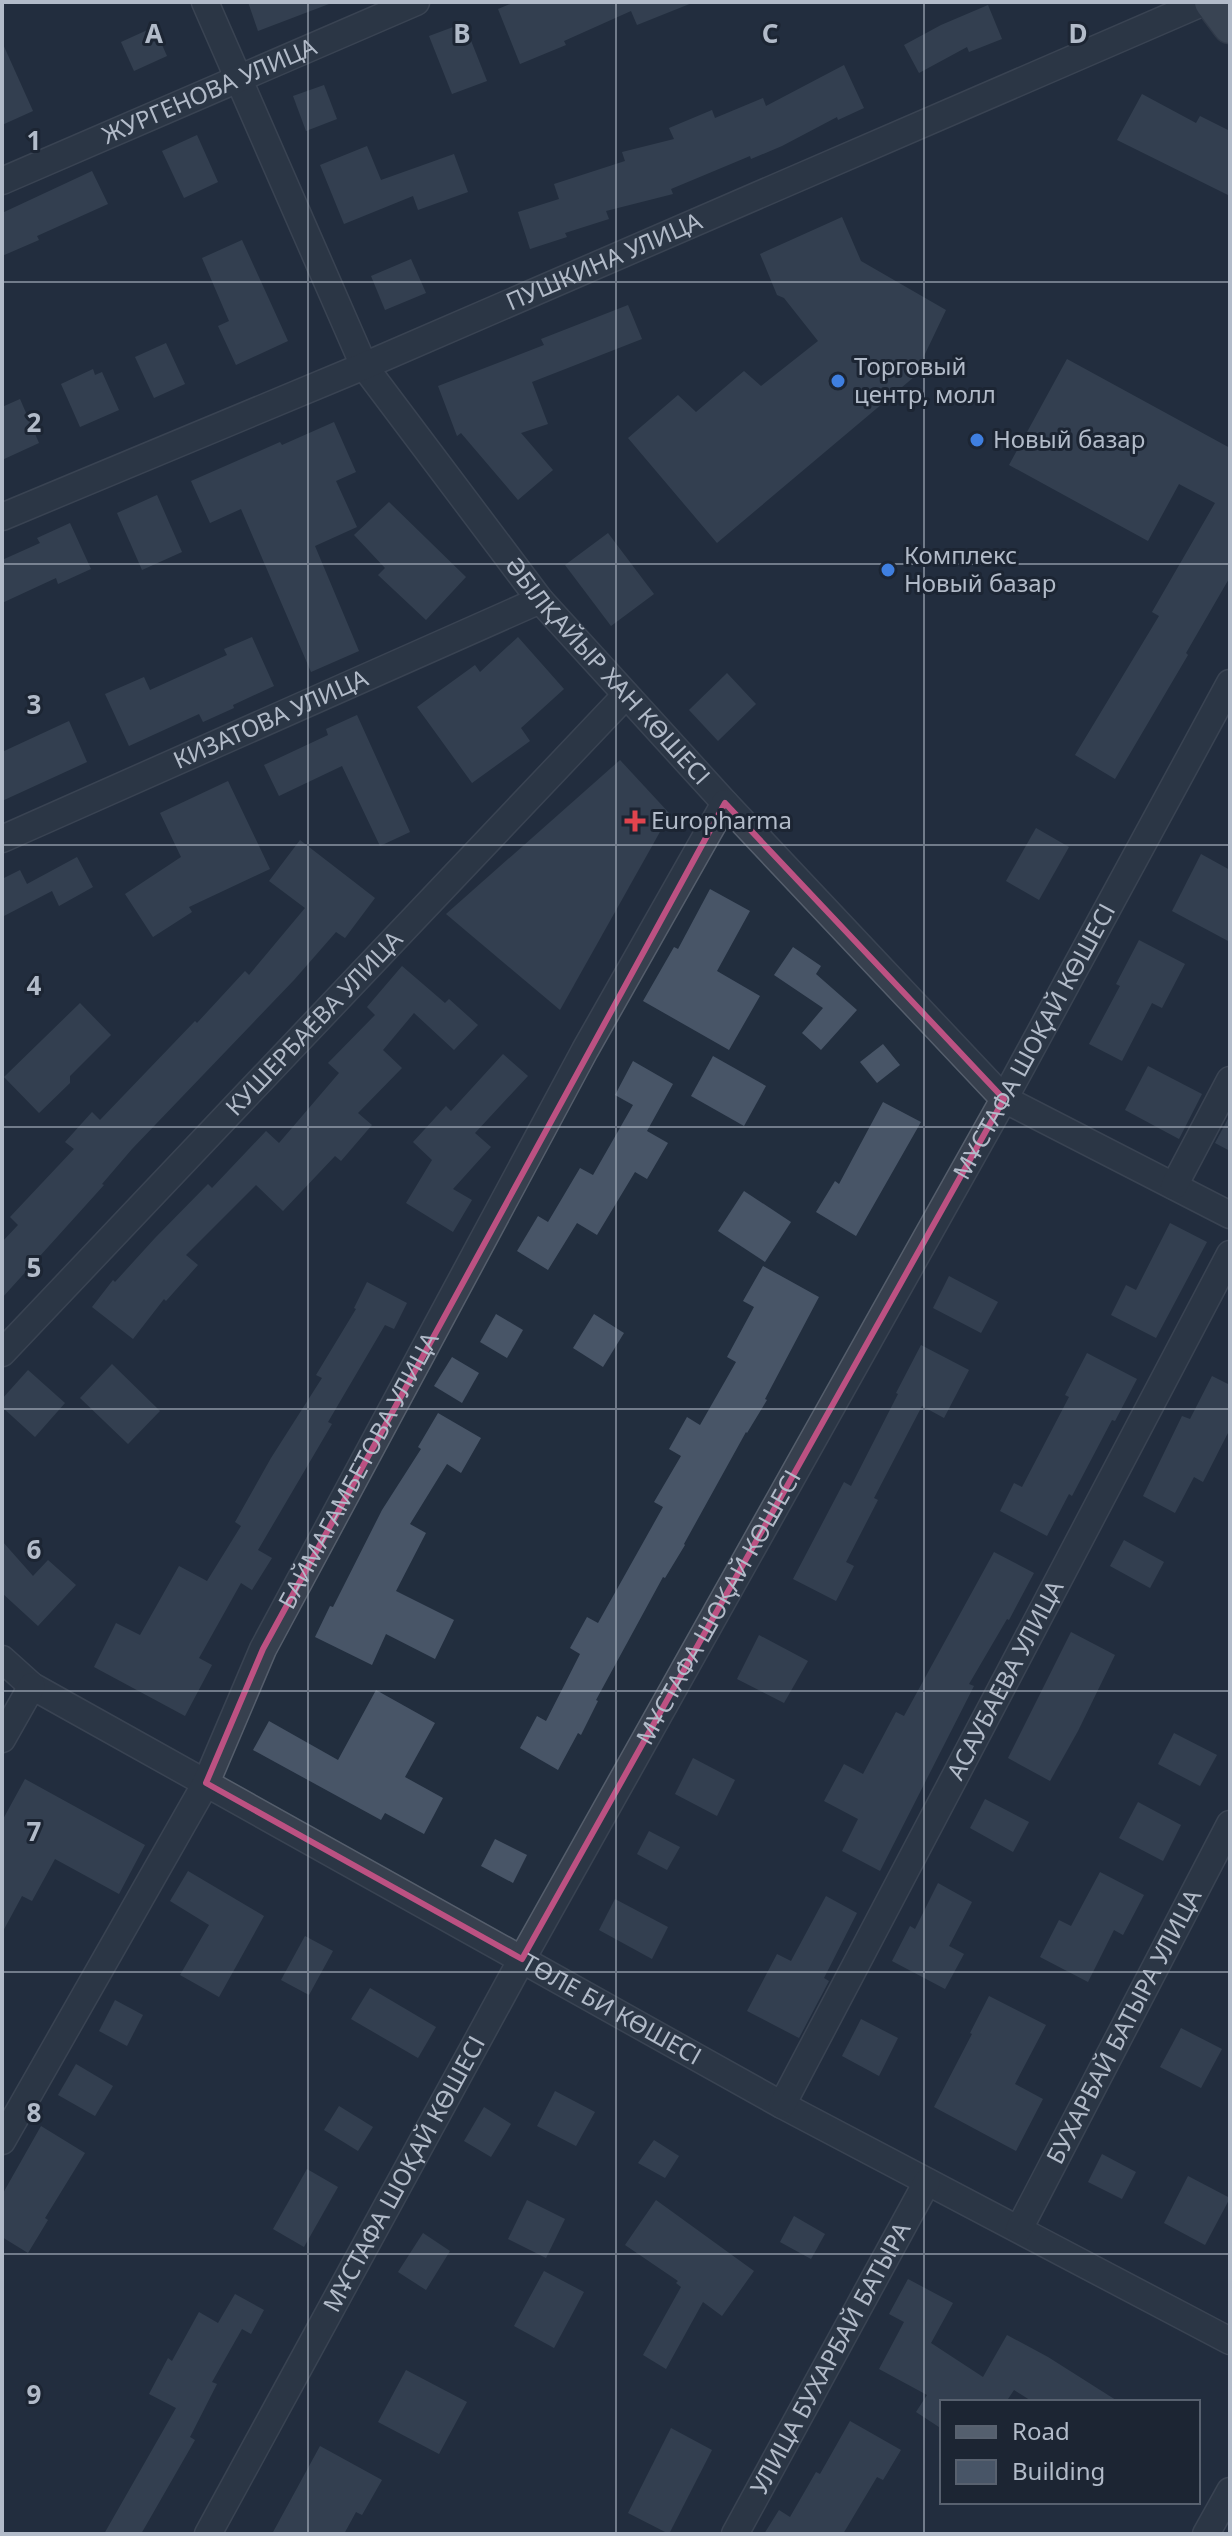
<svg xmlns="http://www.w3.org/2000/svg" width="1232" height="2536" font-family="'Noto Sans',sans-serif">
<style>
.building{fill:#485567}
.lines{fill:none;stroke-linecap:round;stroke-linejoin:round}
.minor-casing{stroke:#555e6c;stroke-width:29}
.major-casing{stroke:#404957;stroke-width:37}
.minor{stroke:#37404e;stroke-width:26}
.major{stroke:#545f6e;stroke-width:34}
.marked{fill:none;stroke:#bc5182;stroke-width:6;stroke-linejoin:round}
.grid{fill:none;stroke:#b2bbc9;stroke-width:2;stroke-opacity:0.55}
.shop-dot{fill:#3f7fe0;stroke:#1c2533;stroke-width:3}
.health-dot{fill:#e0444e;stroke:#1c2533;stroke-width:3}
.labels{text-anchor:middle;stroke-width:6;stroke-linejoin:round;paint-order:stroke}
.street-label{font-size:24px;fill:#b2bbc9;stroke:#1c2533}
.poi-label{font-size:24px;fill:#b2bbc9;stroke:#1c2533;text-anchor:start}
.grid-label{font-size:26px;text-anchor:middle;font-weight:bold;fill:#b2bbc9;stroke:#1c2533;stroke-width:6;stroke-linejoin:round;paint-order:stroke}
</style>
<rect width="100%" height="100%" fill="#222e3e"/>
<g class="building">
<path d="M248 2H329V4L258 31Z"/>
<path d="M515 2H692V3L637 25 631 11 564 41 566 45 520 64 498 9Z"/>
<path d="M988 5 1002 39 969 52 967 47 919 73 904 45 941 25Z"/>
<path d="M464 23 487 81 452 94 429 36Z"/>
<path d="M154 27 167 56 134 71 121 42Z"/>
<path d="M2 42 33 111 2 125Z"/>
<path d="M844 65 864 108 838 120 837 117 782 146 751 159 750 156 671 189 673 194 606 211 609 219 565 233 567 237 530 249 518 212 559 199 554 184 625 161 622 152 674 139 669 128 712 110 715 118 763 98 766 106Z"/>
<path d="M324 85 337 119 306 131 293 96Z"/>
<path d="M1142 94 1196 123 1200 116 1230 131V196L1117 140Z"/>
<path d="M197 135 218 182 184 198 162 151Z"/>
<path d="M367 146 381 180 454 154 468 192 418 210 413 196 344 224 320 165Z"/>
<path d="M92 171 108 204 37 236 39 240 2 256V213Z"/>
<path d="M842 217 861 261 946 310 914 377 717 543 628 438 678 395 696 412 744 371 761 386 818 341 784 298 777 295 760 254Z"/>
<path d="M242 240 288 341 236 365 218 326 229 321 202 258Z"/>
<path d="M411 259 426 293 385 310 371 276Z"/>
<path d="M628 305 642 339 532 382 548 424 521 433 553 470 518 500 461 433 457 436 438 386 544 345 541 339Z"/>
<path d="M166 343 185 384 154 398 135 357Z"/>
<path d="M1067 359 1230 448V577L1186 653 1188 655 1115 779 1075 755 1159 616 1152 612 1215 503 1179 484 1148 541 1009 465Z"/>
<path d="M93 369 95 375 102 372 119 410 80 427 61 384Z"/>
<path d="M20 399 39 443 2 460V407Z"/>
<path d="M334 422 356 472 336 481 357 527 315 546 359 651 311 672 241 509 210 523 191 481 280 442 282 445Z"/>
<path d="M157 495 182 552 142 570 117 513Z"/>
<path d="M389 502 466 577 426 620 378 575 385 568 354 535Z"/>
<path d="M70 523 91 569 58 584 56 578 2 603V560L40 543 37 538Z"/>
<path d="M608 533 654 594 611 626 565 565Z"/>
<path d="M252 637 274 686 233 705 234 708 203 722 199 714 129 746 105 694 144 677 150 690 227 655 224 649Z"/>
<path d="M518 637 564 689 521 728 530 741 472 783 417 707 475 665 480 672Z"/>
<path d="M727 673 756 704 718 741 689 710Z"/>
<path d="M357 715 410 832 380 846 342 766 279 796 264 765 328 735 326 729Z"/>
<path d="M69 721 87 762 2 801V752Z"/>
<path d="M620 760 670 814 560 1010 446 914Z"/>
<path d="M228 781 270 869 189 907 192 912 153 937 125 894 181 857 160 813Z"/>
<path d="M1036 828 1069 847 1039 900 1006 881Z"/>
<path d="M300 840 375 898 345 938 336 932 294 980 132 1149 102 1184 104 1185 2 1298V1242L18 1225 10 1217 74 1149 65 1142 92 1112 100 1120 195 1021 197 1023 245 971 249 975 305 908 269 881Z"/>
<path d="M1201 854 1230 870V942L1172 911Z"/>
<path d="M77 857 93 887 59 906 52 891 2 917V879L20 870 27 884Z"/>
<path d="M710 889 750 911 717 971 760 996 729 1050 643 1001 674 947 678 949Z"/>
<path d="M1139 940 1185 964 1162 1008 1152 1003 1122 1061 1089 1044 1120 986 1116 984Z"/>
<path d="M793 947 821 966 816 974 857 1010 821 1050 802 1033 823 1008 774 975Z"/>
<path d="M402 966 445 1003 449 999 478 1025 454 1050 414 1013 383 1050 402 1068 358 1113 372 1125 341 1161 335 1156 283 1211 256 1185 186 1255 198 1265 166 1301 164 1299 133 1339 92 1307 113 1280 115 1282 155 1238 208 1184 212 1188 266 1131 279 1143 339 1073 328 1063 375 1015 367 1007Z"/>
<path d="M80 1003 111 1035 70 1076V1083L39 1113 4 1077Z"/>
<path d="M883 1044 900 1065 877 1083 860 1062Z"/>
<path d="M503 1054 528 1076 475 1133 491 1147 453 1189 472 1200 453 1232 406 1203 432 1160 413 1142 446 1106 451 1111Z"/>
<path d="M713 1056 766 1086 744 1126 691 1096Z"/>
<path d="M633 1061 673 1084 647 1131 668 1143 647 1179 635 1172 597 1235 577 1223 548 1270 517 1251 538 1216 548 1222 580 1168 593 1175 633 1105 615 1095Z"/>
<path d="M1148 1066 1202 1094 1179 1139 1125 1110Z"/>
<path d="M883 1102 921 1122 856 1236 816 1212 835 1181 839 1184Z"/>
<path d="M1230 1115V1151L1215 1143Z"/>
<path d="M744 1191 791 1222 765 1262 718 1231Z"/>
<path d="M1170 1223 1207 1242 1156 1338 1111 1315 1126 1285 1136 1290Z"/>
<path d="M763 1266 819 1297 765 1399 767 1400 747 1433 746 1432 684 1544 685 1545 665 1578 663 1577 596 1700 598 1701 581 1735 578 1733 558 1770 520 1748 537 1716 546 1721 580 1654 570 1648 587 1617 598 1623 663 1507 654 1502 681 1456 669 1449 687 1417 700 1425 736 1362 727 1357 754 1307 743 1301Z"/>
<path d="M949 1276 998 1302 981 1333 933 1308Z"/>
<path d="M367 1282 407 1303 394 1329 385 1325 328 1422 332 1424 258 1550 272 1558 252 1590 241 1583 199 1658 212 1665 185 1716 94 1667 116 1623 140 1635 179 1566 207 1581 241 1526 235 1522 271 1458 322 1378 316 1375 356 1309 354 1308Z"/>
<path d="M496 1314 523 1330 507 1358 480 1342Z"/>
<path d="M594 1314 624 1333 603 1367 573 1348Z"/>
<path d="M921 1345 969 1370 944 1418 922 1406 874 1498 878 1500 846 1562 854 1566 836 1601 793 1579 844 1482 851 1486 898 1394 896 1393Z"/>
<path d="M1087 1353 1137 1379 1115 1421 1112 1420 1072 1496 1069 1494 1047 1536 1000 1511 1014 1483 1022 1487 1069 1397 1065 1395Z"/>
<path d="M452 1357 479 1373 462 1403 434 1386Z"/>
<path d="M112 1364 160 1411 128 1444 80 1398Z"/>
<path d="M28 1370 65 1403 35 1437 2 1407V1399Z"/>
<path d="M1212 1376 1230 1385V1429L1203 1482 1194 1477 1175 1513 1143 1496 1182 1416 1190 1419Z"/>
<path d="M438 1413 481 1438 461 1473 447 1464 410 1524 426 1533 396 1591 454 1620 435 1659 386 1634 372 1665 315 1637 330 1606 333 1607 382 1510 421 1449 418 1447Z"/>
<path d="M1124 1540 1164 1562 1150 1588 1110 1566Z"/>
<path d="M2 1541 33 1576 48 1560 76 1585 38 1626 2 1593Z"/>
<path d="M994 1552 1034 1573 1009 1620 1007 1619 969 1684 974 1686 880 1871 842 1851 858 1819 824 1801 844 1764 863 1774 896 1712 904 1716Z"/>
<path d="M1071 1632 1115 1655 1078 1731 1050 1781 1008 1758Z"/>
<path d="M759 1635 808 1661 784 1703 737 1679Z"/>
<path d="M376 1690 435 1723 405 1777 443 1798 424 1834 385 1813 381 1820 253 1750 269 1721 338 1760Z"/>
<path d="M1174 1733 1217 1755 1200 1786 1158 1764Z"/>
<path d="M693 1758 735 1780 717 1816 675 1794Z"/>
<path d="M25 1779 145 1845 119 1894 55 1859 32 1901 22 1896 2 1933V1821Z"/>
<path d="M985 1799 1029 1822 1013 1852 970 1828Z"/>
<path d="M1138 1802 1181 1825 1163 1861 1119 1838Z"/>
<path d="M649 1831 680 1847 667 1870 637 1854Z"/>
<path d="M495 1839 527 1855 513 1883 481 1866Z"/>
<path d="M188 1871 264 1916 219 1997 180 1975 209 1925 170 1901Z"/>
<path d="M1100 1872 1144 1895 1123 1935 1114 1930 1088 1982 1040 1957 1059 1920 1071 1926Z"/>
<path d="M938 1883 972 1902 949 1946 964 1954 945 1989 892 1961 910 1926 915 1929Z"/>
<path d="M826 1896 857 1913 824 1978 829 1981 799 2038 747 2011 777 1954 791 1961Z"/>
<path d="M615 1899 668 1927 652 1959 599 1930Z"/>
<path d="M305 1936 333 1951 309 1995 281 1980Z"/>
<path d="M370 1988 436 2027 418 2058 351 2019Z"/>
<path d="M989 1996 1046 2025 1015 2084 1043 2099 1016 2151 934 2107 972 2034 970 2033Z"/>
<path d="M115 2000 143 2015 127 2046 99 2031Z"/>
<path d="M861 2019 898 2038 879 2076 842 2056Z"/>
<path d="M1181 2028 1222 2049 1201 2088 1160 2067Z"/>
<path d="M76 2064 113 2086 95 2116 58 2095Z"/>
<path d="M555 2091 595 2112 576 2146 537 2126Z"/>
<path d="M339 2106 373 2127 358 2151 324 2130Z"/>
<path d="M484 2107 511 2124 491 2157 464 2141Z"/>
<path d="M41 2126 85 2153 45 2218 48 2220 28 2253 2 2237V2195Z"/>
<path d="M654 2140 679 2156 665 2178 638 2163Z"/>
<path d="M1102 2154 1136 2172 1122 2199 1088 2182Z"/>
<path d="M307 2169 338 2187 304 2247 273 2229Z"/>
<path d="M1188 2176 1230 2198 1205 2245 1164 2223Z"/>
<path d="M527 2200 565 2219 546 2258 508 2239Z"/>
<path d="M656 2200 754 2271 722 2316 703 2302 666 2369 643 2355 681 2287 676 2283 678 2281 625 2245Z"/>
<path d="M794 2216 825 2234 811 2259 780 2242Z"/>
<path d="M423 2233 450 2251 426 2290 398 2272Z"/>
<path d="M544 2271 584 2292 554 2348 514 2326Z"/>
<path d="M908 2279 953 2303 931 2343 983 2377 1007 2335 1048 2357 1119 2402H1033L1014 2390 1006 2402H942V2429L916 2412 927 2395 879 2369 904 2322 889 2314Z"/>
<path d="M235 2294 264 2310 251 2334 242 2329 212 2382 217 2384 190 2437 195 2440 141 2534H104L176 2408 149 2394 168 2358 172 2361 199 2312 218 2323Z"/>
<path d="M406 2370 467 2402 439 2454 378 2422Z"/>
<path d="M850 2421 901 2450 883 2480 877 2477 843 2534H764L779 2510 790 2517 816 2472 820 2474Z"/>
<path d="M671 2428 712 2450 669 2534 628 2513Z"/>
<path d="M320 2446 382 2480 362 2515 356 2512 344 2534H272Z"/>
</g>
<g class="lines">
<defs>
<g id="minor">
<path id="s1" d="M205 2 364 366 540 600 725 803 1004 1099 1230 1215"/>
<path id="s2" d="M2 181 416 2"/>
<path id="s3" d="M2 517 364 366 1204 2"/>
<path id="s4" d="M2 839 540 600"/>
<path d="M1174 1186 1230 1080"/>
<path id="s5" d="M2 1353 626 695"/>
<path id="s6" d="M2 1659 32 1686 782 2105 1230 2341"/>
<path d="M2 1739 32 1686"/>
<path id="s7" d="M782 2105 1230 1254"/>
<path id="s8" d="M2 2141 206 1783 263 1649 585 1050 725 803"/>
<path id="s9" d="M1019 2229 1230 1824"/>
<path id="s10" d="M208 2534 522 1959 1004 1099 1230 683"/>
<path id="s11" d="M735 2534 927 2182"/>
<path d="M1206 2534 1230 2491"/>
</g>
<path id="major" d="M1212 2 1230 26"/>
</defs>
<use href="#minor" class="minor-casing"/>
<use href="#major" class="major-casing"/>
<use href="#minor" class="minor"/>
<use href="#major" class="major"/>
</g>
<path d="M0 0H1232V2536H0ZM725 803 1004 1099 522 1959 206 1783 263 1649Z" fill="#222e3e" fill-opacity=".55" fill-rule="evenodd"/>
<path class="marked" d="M725 803 1004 1099 522 1959 206 1783 263 1649Z"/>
<path class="grid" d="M308 2V2534M616 2V2534M924 2V2534M2 282H1230M2 564H1230M2 845H1230M2 1127H1230M2 1409H1230M2 1691H1230M2 1972H1230M2 2254H1230"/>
<g class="shop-dot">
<circle cx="838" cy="381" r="8"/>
<circle cx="977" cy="440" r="8"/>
<circle cx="888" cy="570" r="8"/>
</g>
<path class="health-dot" d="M631 809h8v8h8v8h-8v8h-8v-8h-8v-8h8z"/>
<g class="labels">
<g class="street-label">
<text dy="8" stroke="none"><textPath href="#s2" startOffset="226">ЖУРГЕНОВА УЛИЦА</textPath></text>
<text dy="8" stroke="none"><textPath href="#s3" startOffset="654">ПУШКИНА УЛИЦА</textPath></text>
<text dy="8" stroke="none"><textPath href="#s1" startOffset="788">ӘБІЛҚАЙЫР ХАН КӨШЕСІ</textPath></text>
<text dy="8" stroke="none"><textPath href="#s4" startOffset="294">КИЗАТОВА УЛИЦА</textPath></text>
<text dy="8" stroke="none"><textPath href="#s5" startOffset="454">КУШЕРБАЕВА УЛИЦА</textPath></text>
<text dy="8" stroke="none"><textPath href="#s10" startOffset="1706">МҰСТАФА ШОҚАЙ КӨШЕСІ</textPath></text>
<text dy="8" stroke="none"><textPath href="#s8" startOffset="760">БАЙМАГАМБЕТОВА УЛИЦА</textPath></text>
<text dy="8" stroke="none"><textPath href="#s10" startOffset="1058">МҰСТАФА ШОҚАЙ КӨШЕСІ</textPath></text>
<text dy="8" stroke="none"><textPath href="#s7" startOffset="480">АСАУБАЕВА УЛИЦА</textPath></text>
<text dy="8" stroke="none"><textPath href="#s6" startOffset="704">ТӨЛЕ БИ КӨШЕСІ</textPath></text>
<text dy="8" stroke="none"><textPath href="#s9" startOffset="228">БУХАРБАЙ БАТЫРА УЛИЦА</textPath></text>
<text dy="8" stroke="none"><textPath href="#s10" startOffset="410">МҰСТАФА ШОҚАЙ КӨШЕСІ</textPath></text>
<text dy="8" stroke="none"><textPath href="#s11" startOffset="200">УЛИЦА БУХАРБАЙ БАТЫРА</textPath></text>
</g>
<g class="poi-label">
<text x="854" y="375">Торговый<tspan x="854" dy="28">центр, молл</tspan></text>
<text x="993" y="448">Новый базар</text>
<text x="904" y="564">Комплекс<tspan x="904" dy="28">Новый базар</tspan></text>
<text x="651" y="829">Europharma</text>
</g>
</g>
<g class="grid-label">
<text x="154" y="43">A</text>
<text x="462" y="43">B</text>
<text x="770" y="43">C</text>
<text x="1078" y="43">D</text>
<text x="34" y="150">1</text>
<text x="34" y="432">2</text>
<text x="34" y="714">3</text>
<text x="34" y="995">4</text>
<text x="34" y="1277">5</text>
<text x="34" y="1559">6</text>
<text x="34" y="1841">7</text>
<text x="34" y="2122">8</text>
<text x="34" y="2404">9</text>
</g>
<rect width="1232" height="2536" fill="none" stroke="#b2bbc9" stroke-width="8"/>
<rect x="940" y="2400" width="260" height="104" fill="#1c2533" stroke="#58616f" stroke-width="2"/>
<rect x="956" y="2426" width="40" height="12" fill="#545f6e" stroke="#58616f" stroke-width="2"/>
<text x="1012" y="2440" font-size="24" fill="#b2bbc9">Road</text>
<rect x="956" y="2460" width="40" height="24" fill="#485567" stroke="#58616f" stroke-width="2"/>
<text x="1012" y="2480" font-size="24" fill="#b2bbc9">Building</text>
</svg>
